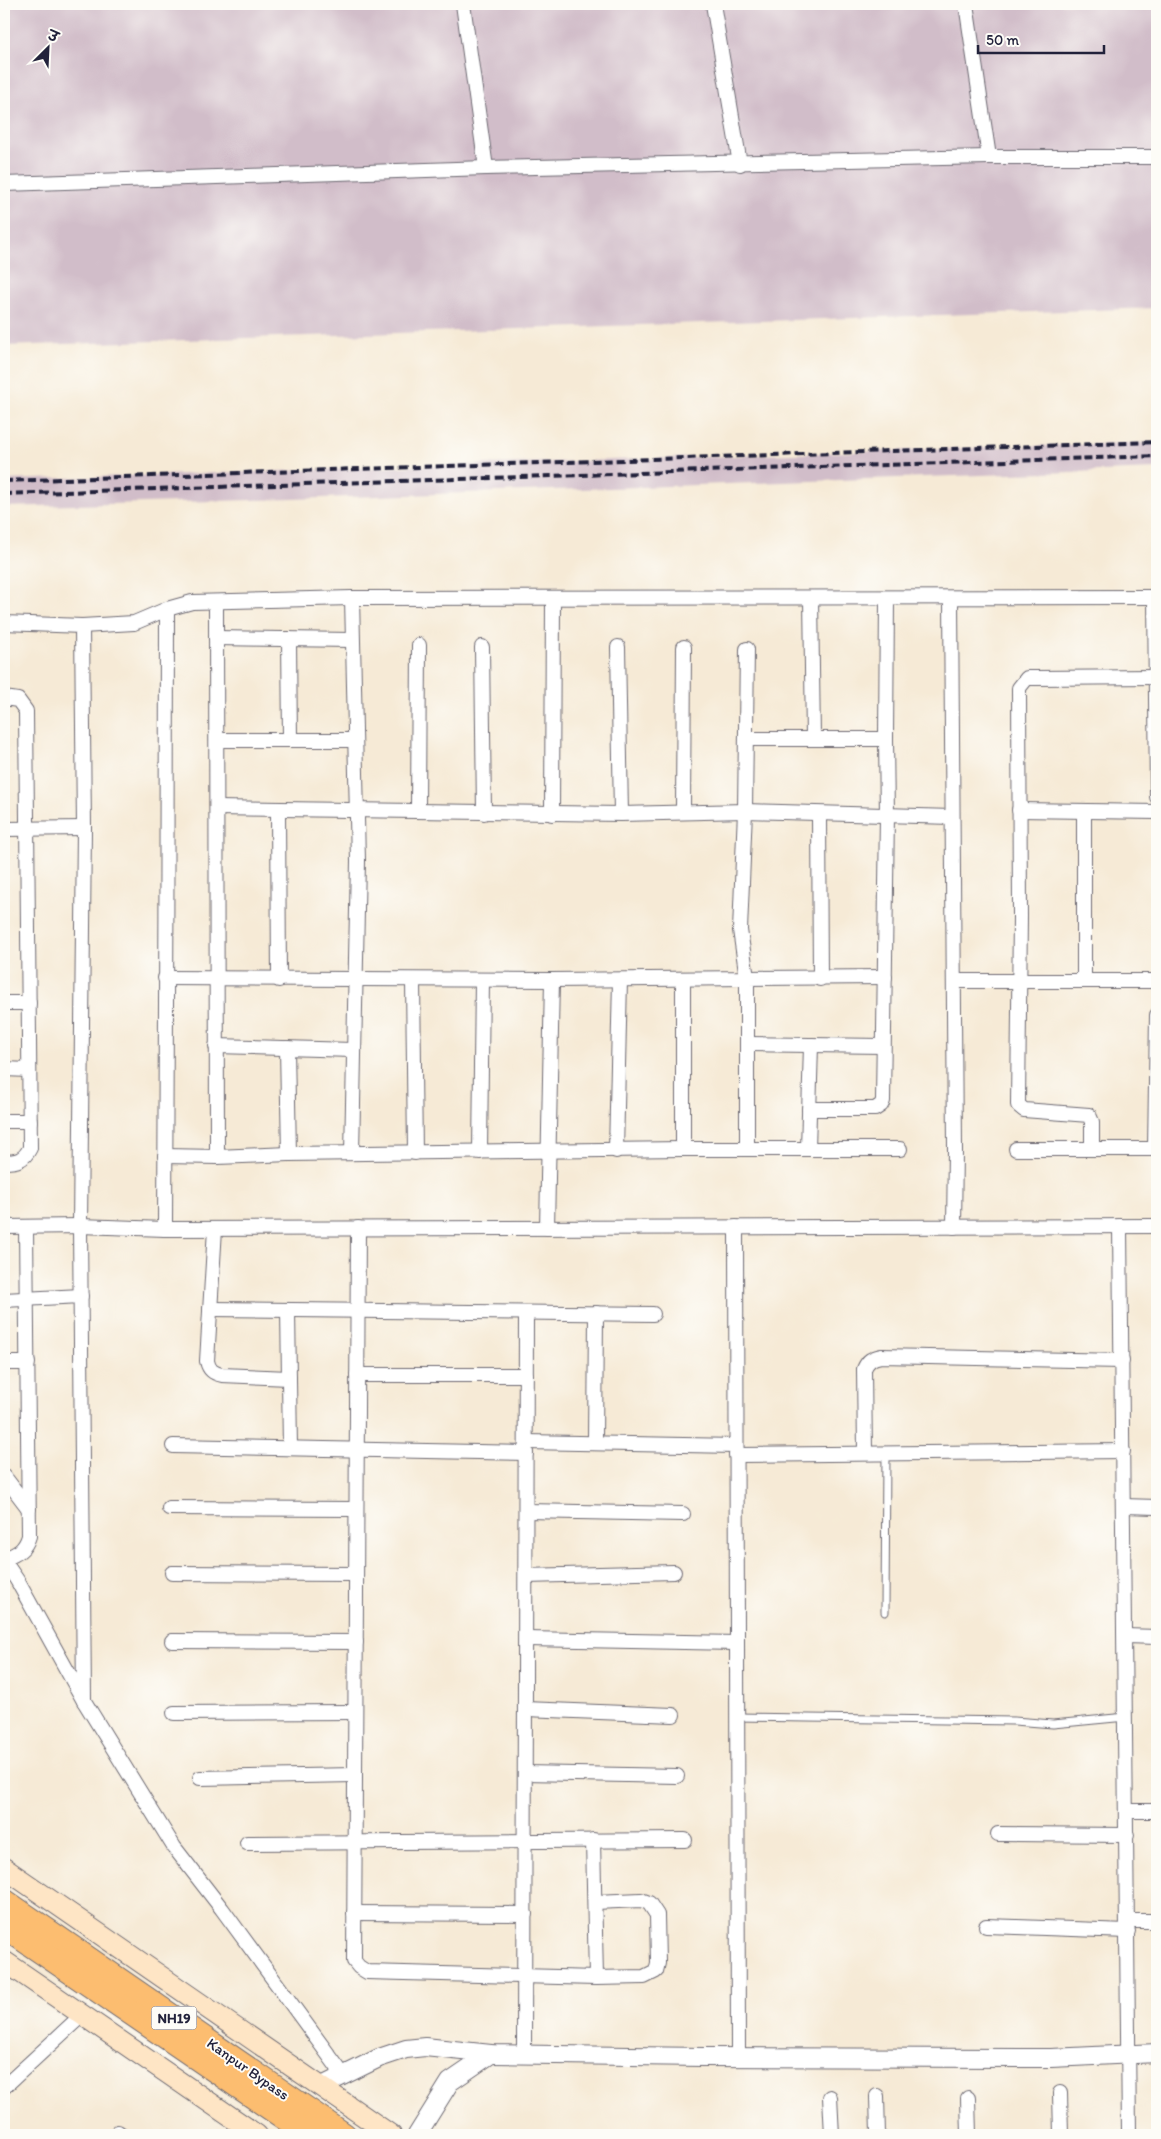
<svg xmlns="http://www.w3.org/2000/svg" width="1161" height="2139" font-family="Itim,'Playpen Sans Deva',sans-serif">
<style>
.industrial{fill:#d1bdc9}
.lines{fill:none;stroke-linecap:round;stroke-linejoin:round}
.service-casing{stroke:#6c6871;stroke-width:9}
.minor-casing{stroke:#6c6871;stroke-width:16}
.tertiary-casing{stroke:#6c6871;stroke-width:20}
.secondary-casing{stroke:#6c6871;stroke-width:22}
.trunk-casing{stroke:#6c6871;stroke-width:26}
.service{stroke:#fff;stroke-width:7}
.minor{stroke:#fff;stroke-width:14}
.tertiary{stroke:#fff;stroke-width:18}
.secondary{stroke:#fee5c5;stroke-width:20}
.trunk{stroke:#fcbd6f;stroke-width:24}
.rail{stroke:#22223b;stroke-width:4;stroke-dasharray:8 4;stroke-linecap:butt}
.labels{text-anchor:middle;stroke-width:4;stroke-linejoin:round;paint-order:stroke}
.shield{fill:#fdfcf7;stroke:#646373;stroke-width:1}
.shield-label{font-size:14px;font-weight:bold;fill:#22223b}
.street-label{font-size:15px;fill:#22223b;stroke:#fdfcf7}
</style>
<rect width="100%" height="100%" fill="#fdfcf7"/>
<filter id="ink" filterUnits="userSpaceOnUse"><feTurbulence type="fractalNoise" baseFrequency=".02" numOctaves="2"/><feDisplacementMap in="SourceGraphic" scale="10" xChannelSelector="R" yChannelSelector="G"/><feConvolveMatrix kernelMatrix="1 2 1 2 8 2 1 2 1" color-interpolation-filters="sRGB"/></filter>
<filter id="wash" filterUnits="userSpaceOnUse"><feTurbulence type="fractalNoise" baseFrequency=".0096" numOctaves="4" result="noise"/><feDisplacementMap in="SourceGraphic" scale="20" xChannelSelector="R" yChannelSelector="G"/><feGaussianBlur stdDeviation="1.12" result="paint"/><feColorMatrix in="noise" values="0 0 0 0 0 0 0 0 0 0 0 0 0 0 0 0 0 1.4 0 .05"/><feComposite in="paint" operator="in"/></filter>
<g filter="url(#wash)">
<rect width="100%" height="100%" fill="#f6ead6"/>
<g class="industrial">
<path d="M4 4H1157V308L4 346Z"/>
<path d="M1157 442V469L292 499 4 507V480Z"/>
</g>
</g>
<g filter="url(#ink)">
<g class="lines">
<defs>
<g id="service">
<path d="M885 1612 886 1453"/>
<path d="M737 1717 1014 1721 1053 1724 1126 1717"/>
</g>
<g id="minor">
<path d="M463 4 486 168"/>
<path d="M713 4 740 164"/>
<path d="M966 4 989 157"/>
<path d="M4 184 486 168 989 157H1157"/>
<path d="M1155 597 1157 797"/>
<path d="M352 598 358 861 352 1153"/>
<path d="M811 598 813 738"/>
<path d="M951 598 955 1150 954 1227"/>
<path d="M216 602 217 1157 289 1154 683 1149H900"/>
<path d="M4 623 82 626 134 623 167 609 192 602 352 598 1157 597"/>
<path d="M82 626 84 828 80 1226 84 1701"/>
<path d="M216 638 352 640"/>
<path d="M289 639 290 740"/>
<path d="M482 647 484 813"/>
<path d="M618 647 621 814"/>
<path d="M4 698 18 700 26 711 30 1148C24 1160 17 1162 4 1162"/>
<path d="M746 739H886"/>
<path d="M217 740H354"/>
<path d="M217 808 621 814 745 811 747 649"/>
<path d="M278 809 279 980"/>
<path d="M1019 810 1157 812"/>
<path d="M418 811 419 645"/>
<path d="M1084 811V981"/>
<path d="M683 812 684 647"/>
<path d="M552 814 553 599"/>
<path d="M819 814 820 979"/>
<path d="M4 829 84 828"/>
<path d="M165 978 552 980 747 978 740 930 745 811 952 817"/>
<path d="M683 979V1149"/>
<path d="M413 980 415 1153"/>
<path d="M954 981H1157"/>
<path d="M4 1003H29"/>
<path d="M747 1044 883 1046"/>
<path d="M216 1046 353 1050"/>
<path d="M287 1048 289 1154"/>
<path d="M4 1069 29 1070"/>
<path d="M809 1109H875L881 1105 883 1101 887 815 886 739 887 598"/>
<path d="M4 1121H30"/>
<path d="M747 1149V978L885 977"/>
<path d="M808 1149 811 1045"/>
<path d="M1016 1149H1157"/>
<path d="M1092 1149V1122L1089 1115 1024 1110 1018 1105 1020 916 1019 688 1027 678H1035L1156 677"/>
<path d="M1155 1149 1157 1015"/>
<path d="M616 1151 620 980"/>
<path d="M480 1152 482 980"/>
<path d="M165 1156 217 1157"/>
<path d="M1120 1226 1129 2135"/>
<path d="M4 1227 80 1226 165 1229 1157 1226"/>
<path d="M736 1227 738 2056"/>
<path d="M358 1228 354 1961 359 1967 367 1972 596 1978 593 1840"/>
<path d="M547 1228 552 980"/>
<path d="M165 1229C165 1022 168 816 167 609"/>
<path d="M215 1229 207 1361C209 1370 213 1373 222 1375L289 1378"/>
<path d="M4 1300 81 1296"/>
<path d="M210 1309 653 1314"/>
<path d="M288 1310 290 1448"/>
<path d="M4 1363H28"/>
<path d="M357 1375H526"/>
<path d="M526 1442 736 1446"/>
<path d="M595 1443 596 1313"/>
<path d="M173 1446 526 1453"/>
<path d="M865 1453 864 1369C868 1360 872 1358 881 1356L1122 1361"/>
<path d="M736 1455 1123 1451"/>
<path d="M4 1476 29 1509"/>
<path d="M1123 1506 1157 1507"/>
<path d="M169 1508 356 1509"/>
<path d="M526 1511 683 1514"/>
<path d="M4 1559C17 1554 25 1550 29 1536L26 1227"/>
<path d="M4 1561 17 1580 84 1701 174 1847 222 1909 344 2076"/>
<path d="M172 1573 356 1574"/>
<path d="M526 1576 674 1572"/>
<path d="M1125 1636 1157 1637"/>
<path d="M526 1639 737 1643"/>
<path d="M172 1641 356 1642"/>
<path d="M525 1709 673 1715"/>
<path d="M174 1713 355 1712"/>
<path d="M525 1773 677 1776"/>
<path d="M200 1778 355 1775"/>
<path d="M1127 1811H1157"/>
<path d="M998 1834 1127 1835"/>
<path d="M247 1843 685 1840"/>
<path d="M595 1902 641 1900 649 1903 657 1915 658 1963 656 1971 644 1977 596 1978"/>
<path d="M354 1913 525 1914"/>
<path d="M1128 1921H1157"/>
<path d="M986 1926 1128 1931"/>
<path d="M524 2054 526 1313"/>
<path d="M4 2087 82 2015"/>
<path d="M1060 2093 1061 2135"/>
<path d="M877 2096 878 2135"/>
<path d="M830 2097 832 2135"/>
<path d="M968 2098 969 2135"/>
<path d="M118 2132 122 2135"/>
</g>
<g id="tertiary">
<path d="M322 2086 379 2058 406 2049 425 2047 491 2054 703 2057 1051 2058 1157 2053"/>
<path d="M417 2135 450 2082 491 2054"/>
</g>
<g id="secondary">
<path d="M4 1868 391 2135"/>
<path d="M4 1961 257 2135"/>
</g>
<g id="trunk">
<path d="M4 1901 344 2135"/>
<path d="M4 1926 310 2135"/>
</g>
</defs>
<use href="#service" class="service-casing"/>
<use href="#minor" class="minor-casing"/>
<use href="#tertiary" class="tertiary-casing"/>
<use href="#secondary" class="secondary-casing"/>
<use href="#trunk" class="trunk-casing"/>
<use href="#service" class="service"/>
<use href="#minor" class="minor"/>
<use href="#tertiary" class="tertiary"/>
<use href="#secondary" class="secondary"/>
<use href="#trunk" class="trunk"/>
<g class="rail">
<path d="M4 481 1157 442"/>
<path d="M4 494 1157 456"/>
</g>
</g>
</g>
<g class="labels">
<rect class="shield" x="151.5" y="2006.5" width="45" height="23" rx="4"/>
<g class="shield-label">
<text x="174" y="2023">NH19</text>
</g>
<g class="street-label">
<text transform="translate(248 2069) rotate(35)" y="5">Kanpur Bypass</text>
</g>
</g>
<rect width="1161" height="2139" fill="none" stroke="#fdfcf7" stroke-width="20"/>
<g transform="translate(48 48) rotate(24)" stroke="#fdfcf7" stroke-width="4" paint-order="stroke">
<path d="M0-4L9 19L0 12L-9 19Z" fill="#22223b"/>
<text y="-8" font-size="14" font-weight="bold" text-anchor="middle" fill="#22223b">उ</text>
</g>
<path d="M978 45v8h126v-8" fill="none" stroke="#22223b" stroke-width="2.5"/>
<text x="986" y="45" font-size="15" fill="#22223b" stroke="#fdfcf7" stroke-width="4" paint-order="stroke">50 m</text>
</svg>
